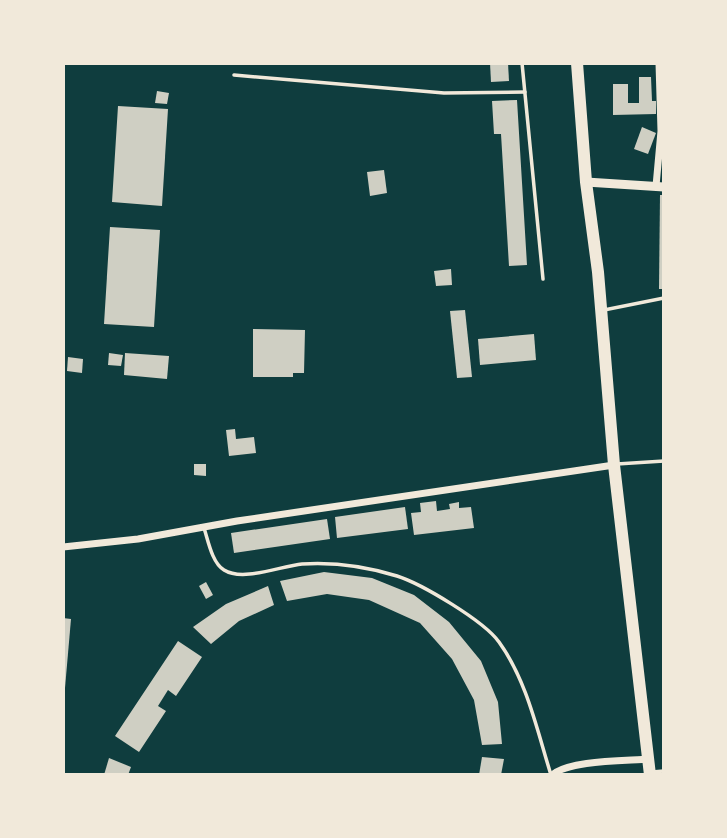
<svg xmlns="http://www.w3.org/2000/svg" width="727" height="838" font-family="Commissioner,sans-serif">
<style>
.building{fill:#cfcfc3}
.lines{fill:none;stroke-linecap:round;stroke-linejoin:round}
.service{stroke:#f1e9da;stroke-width:3.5}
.minor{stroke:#f1e9da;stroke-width:7}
.tertiary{stroke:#f1e9da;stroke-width:9}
.trunk{stroke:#f1e9da;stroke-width:12}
</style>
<rect width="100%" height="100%" fill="#0f3d3e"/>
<g class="building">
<path d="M490 63H508L509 81 491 82Z"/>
<path d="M639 77H651L652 101H656V114L613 115V84H628V103H639Z"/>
<path d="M157 91 169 93 167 104 155 103Z"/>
<path d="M517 100 527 265 509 266 501 134H494L492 101Z"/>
<path d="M118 106 168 109 162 206 112 202Z"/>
<path d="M642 127 656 133 648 154 634 149Z"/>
<path d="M384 170 387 193 370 196 367 172Z"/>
<path d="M660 195H664V289H659Z"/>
<path d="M110 227 160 230 154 327 104 324Z"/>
<path d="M451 269 452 285 436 286 434 271Z"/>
<path d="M465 310 472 377 457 378 450 311Z"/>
<path d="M253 329 305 330 304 373H293V377H253Z"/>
<path d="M534 334 536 360 480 365 478 339Z"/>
<path d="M109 353 123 355 121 366 108 365Z"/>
<path d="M125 353 169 356 167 379 124 375Z"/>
<path d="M68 357 83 359 82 373 67 371Z"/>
<path d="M235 429 236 439 254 437 256 453 229 456 226 430Z"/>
<path d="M194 464H206V476L194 475Z"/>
<path d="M436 501 437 511 450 509 449 504 459 502V508L471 507 474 528 414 535 411 513 421 512 420 503Z"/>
<path d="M405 507 408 529 337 538 335 517Z"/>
<path d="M327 519 330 539 234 553 231 533Z"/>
<path d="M324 572 372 578 414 595 449 622 481 661 498 702 502 744 482 745 474 700 452 659 420 623 369 600 327 594 287 601 280 581Z"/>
<path d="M206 582 213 595 206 599 199 586Z"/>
<path d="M268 586 274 605 239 621 211 644 193 627 226 604Z"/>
<path d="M63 618 71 619 65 688H63Z"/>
<path d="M178 641 202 657 176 696 168 690 158 706 166 711 139 752 115 736Z"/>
<path d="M482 757 504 759 501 775H479Z"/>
<path d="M109 758 131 767 128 775H104Z"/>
</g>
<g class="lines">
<g class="service">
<path d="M522 63 543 279"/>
<path d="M234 75 444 93 525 92"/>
<path d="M604 310 664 298"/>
<path d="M617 464 664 461"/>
<path d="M204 528C208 540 212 563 224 570 243 582 281 566 302 564 333 562 368 567 397 576 422 584 484 621 499 642 527 681 537 730 551 775"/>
<path d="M652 772 664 771"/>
</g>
<g class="minor">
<path d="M656 186 661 131 659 63"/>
<path d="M63 547 138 539 237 521 614 465"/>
<path d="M552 775C569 760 625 761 649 759"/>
</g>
<path class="tertiary" d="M586 182 664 187"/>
<path class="trunk" d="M577 63 586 182 598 272 614 465 650 775"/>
</g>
<rect width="727" height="838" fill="none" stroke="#f1e9da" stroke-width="130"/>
</svg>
